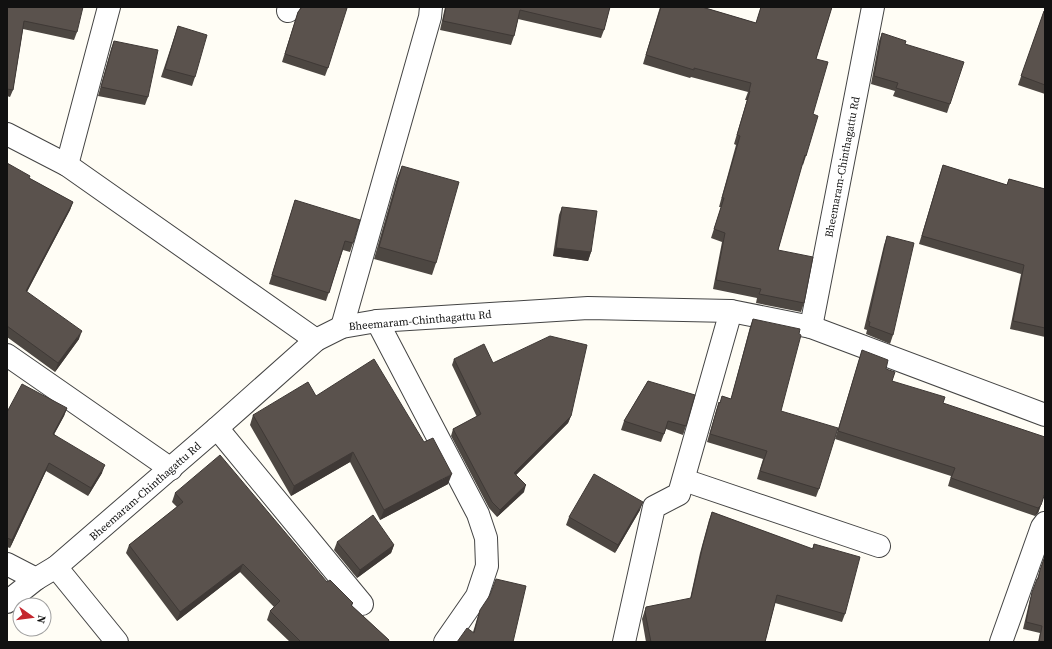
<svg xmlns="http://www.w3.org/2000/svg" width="1052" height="649" font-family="'Source Serif 4',serif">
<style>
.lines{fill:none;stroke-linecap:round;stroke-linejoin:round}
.minor-casing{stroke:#444;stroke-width:24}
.tertiary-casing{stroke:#444;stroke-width:24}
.minor{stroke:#fff;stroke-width:22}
.tertiary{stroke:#fff;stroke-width:22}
.wall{fill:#4d4742}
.shaded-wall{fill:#3f3936}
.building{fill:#5a524d;stroke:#3f3936}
.labels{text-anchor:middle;stroke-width:4;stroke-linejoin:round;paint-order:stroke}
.street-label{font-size:11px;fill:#111;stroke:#fff}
</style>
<rect width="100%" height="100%" fill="#fffdf5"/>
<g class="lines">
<defs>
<g id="minor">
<path d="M288 11 289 7"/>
<path d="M7 134 67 165 316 340"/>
<path d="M67 165 109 7"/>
<path d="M377 321 478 514 486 538 487 566 477 596 445 642"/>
<path d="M342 327 430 17 431 7"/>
<path d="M7 355 171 469"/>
<path d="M217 428 362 604"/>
<path d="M684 480 879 546"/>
<path d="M7 564 36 579"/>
<path d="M56 567 117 642"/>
<path d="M624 642 654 507 679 494 731 311"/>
<path d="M1001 642 1042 527 1045 523"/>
</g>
<g id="tertiary">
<path d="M811 327 873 7"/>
<path d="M7 602 36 579 56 567 217 428 316 340 342 327 377 321 588 308 731 311 811 327 1045 415"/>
</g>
</defs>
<use href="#minor" class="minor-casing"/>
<use href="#tertiary" class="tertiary-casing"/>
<use href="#minor" class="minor"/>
<use href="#tertiary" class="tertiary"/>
</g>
<g class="wall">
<path d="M7 7 77 32 74 40 23 29 13 90 10 97 7 96Z"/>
<path d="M301 7H342L328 68 325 76 282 62 295 21 298 12 300 9Z"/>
<path d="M445 7H610L604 30 601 38 518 19 514 36 511 45 440 30Z"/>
<path d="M660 7H702L756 23 761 7H832L816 59 813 114 806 156 803 165 802 164 778 250 804 303 801 312 756 303 757 298 713 289 722 242 711 238 721 207H719L736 145 734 144 747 100H745L748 92 691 77 690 78 643 64Z"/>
<path d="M1044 11H1045V94L1018 85Z"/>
<path d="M178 26 195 77 192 86 161 77Z"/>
<path d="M882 33 905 44 950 104 947 113 893 96 895 91 871 84 879 41Z"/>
<path d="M114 41 148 97 145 105 98 96 111 49Z"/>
<path d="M7 163 29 178 73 202 70 210 27 292 79 339 55 372 7 337Z"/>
<path d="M943 165 1007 185 1009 179 1045 189V337L1010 329 1021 274 919 244 940 174Z"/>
<path d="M402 166 436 263 432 275 374 259 397 178Z"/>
<path d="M295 200 353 243 350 252 343 250 326 301 269 284Z"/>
<path d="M562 207 591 252 588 261 553 256 559 215Z"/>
<path d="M887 236 893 335 890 344 866 334 867 330 864 329 884 245Z"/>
<path d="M753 319 781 411 819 489 816 497 757 479 763 459 707 442 716 411 719 402 720 403 722 396 731 399 750 327Z"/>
<path d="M862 350 886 369 892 381 943 403 1041 505 1038 513 1035 516 948 486 951 476 835 439Z"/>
<path d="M454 359 493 363 571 416 568 423 516 475 524 492 497 517 489 508 451 436 453 429 477 417 452 365Z"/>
<path d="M648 381 686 426 683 435 666 429 661 442 621 430 624 421Z"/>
<path d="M316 396 448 484 380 520 350 462 291 496 250 425 253 415Z"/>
<path d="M67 408 64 416 54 434 102 473 88 496 46 471 10 548 7 547V412Z"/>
<path d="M175 493 327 582 353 603 352 606 389 640V642H290L267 620 270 611 274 607 240 572 177 621 126 553 129 545 177 507 172 502Z"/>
<path d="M640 510 615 553 566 525 569 517Z"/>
<path d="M712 512 812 549 814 544 845 614 842 622 775 603 765 642H646L642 619 646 607 690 599 700 553 709 520Z"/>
<path d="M337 542 394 545 391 553 357 578 334 550Z"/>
<path d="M1045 556V642H1038L1040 633 1023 629 1030 599Z"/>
<path d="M480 610 513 642 473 632 477 619Z"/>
</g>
<g class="shaded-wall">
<path d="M73 202 70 210 23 299 26 291Z"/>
<path d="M556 248 591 252 588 261 553 256Z"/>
<path d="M82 331 79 339 55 372 58 363Z"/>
<path d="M67 408 64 416 50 442 53 434Z"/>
<path d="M571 416 568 423 512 479 514 473Z"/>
<path d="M353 452 350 462 291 496 294 486Z"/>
<path d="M49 463 46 471 10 548 12 540Z"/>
<path d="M105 465 102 473 88 496 91 488Z"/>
<path d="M452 474 448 484 380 520 384 510Z"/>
<path d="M526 485 524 492 497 517 500 510Z"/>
<path d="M643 502 640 510 615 553 618 545Z"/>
<path d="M1041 505 1038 513 1035 516 1038 508Z"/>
<path d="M394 545 391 553 357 578 360 570Z"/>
<path d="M243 564 240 572 177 621 180 612Z"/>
</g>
<g class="building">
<path d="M7 7H83L77 32 24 21 13 90 7 89Z"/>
<path d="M302 7H342L347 8 328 68 285 54 298 12Z"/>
<path d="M446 7H610L604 30 520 10 514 36 443 21Z"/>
<path d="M661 7H702L756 23 761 7H832L816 59 828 62 813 114 818 116 806 156 805 155 778 250 813 257 804 303 759 294 761 289 716 280 725 233 714 229 724 198H722L740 136 737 135 750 91H749L751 83 694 68V70L646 55Z"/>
<path d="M1044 11H1045V85L1021 76Z"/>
<path d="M178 26 207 35 195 77 165 69Z"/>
<path d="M882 33 906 41 905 44 964 62 950 104 896 88 898 83 874 76Z"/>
<path d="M114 41 158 50 148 97 101 87Z"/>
<path d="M7 163 30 176 29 178 73 202 26 291 82 331 58 363 7 326Z"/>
<path d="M943 165 1007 185 1009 179 1045 189V328L1013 321 1024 265 922 236Z"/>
<path d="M402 166 459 182 436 263 379 247Z"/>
<path d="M295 200 360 220 353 243 345 241 329 293 272 275Z"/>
<path d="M562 207 597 211 591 252 556 248Z"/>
<path d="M887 236 914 243 893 335 869 326 870 322 868 321Z"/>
<path d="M753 319 800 329 799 334 801 335 781 411 838 428 819 489 760 471 767 451 710 434 719 402 720 403 722 396 731 399Z"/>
<path d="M550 336 587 345 571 416 514 473 526 485 500 510 492 502 453 429 481 414 454 359 484 344 493 363Z"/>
<path d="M862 350 888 360 886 369 895 372 892 381 945 397 943 403 1045 437V493L1041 505 1038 508 951 478 955 468 838 431Z"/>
<path d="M374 359 424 442 433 438 452 474 384 510 353 452 294 486 253 415 308 382 316 396Z"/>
<path d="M648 381 695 395 686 426 668 421 664 434 624 421Z"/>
<path d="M22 384 67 408 53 434 105 465 91 488 49 463 12 540 7 538V412Z"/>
<path d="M220 455 327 582 330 580 353 603 351 605 389 640 388 642H301L270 611 280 601 243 564 180 612 129 545 183 502 175 493Z"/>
<path d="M594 474 643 502 618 545 569 517Z"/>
<path d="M712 512 813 549 814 544 860 557 845 614 777 595 765 642H651L645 612 646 607 691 598 703 545Z"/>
<path d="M373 515 394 545 360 570 337 542Z"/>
<path d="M1045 556V642H1039L1042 626 1026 622 1032 592 1037 579H1038L1040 570Z"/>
<path d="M496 579 526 586 513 642H457L467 628 474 633 480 610 490 595Z"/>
</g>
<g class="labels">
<g class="street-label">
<text transform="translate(842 167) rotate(-79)" y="4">Bheemaram-Chinthagattu Rd</text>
<text transform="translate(420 320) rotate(-5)" y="4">Bheemaram-Chinthagattu Rd</text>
<text transform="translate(145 491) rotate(-41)" y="4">Bheemaram-Chinthagattu Rd</text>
</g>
</g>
<rect width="1052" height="649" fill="none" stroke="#111111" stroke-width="16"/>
<g transform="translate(32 617) rotate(104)"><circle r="19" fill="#ffffff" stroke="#a0a0a0"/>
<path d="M0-3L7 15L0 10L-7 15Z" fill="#c4262e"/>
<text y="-6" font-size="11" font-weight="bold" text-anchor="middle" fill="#111111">N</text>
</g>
</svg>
